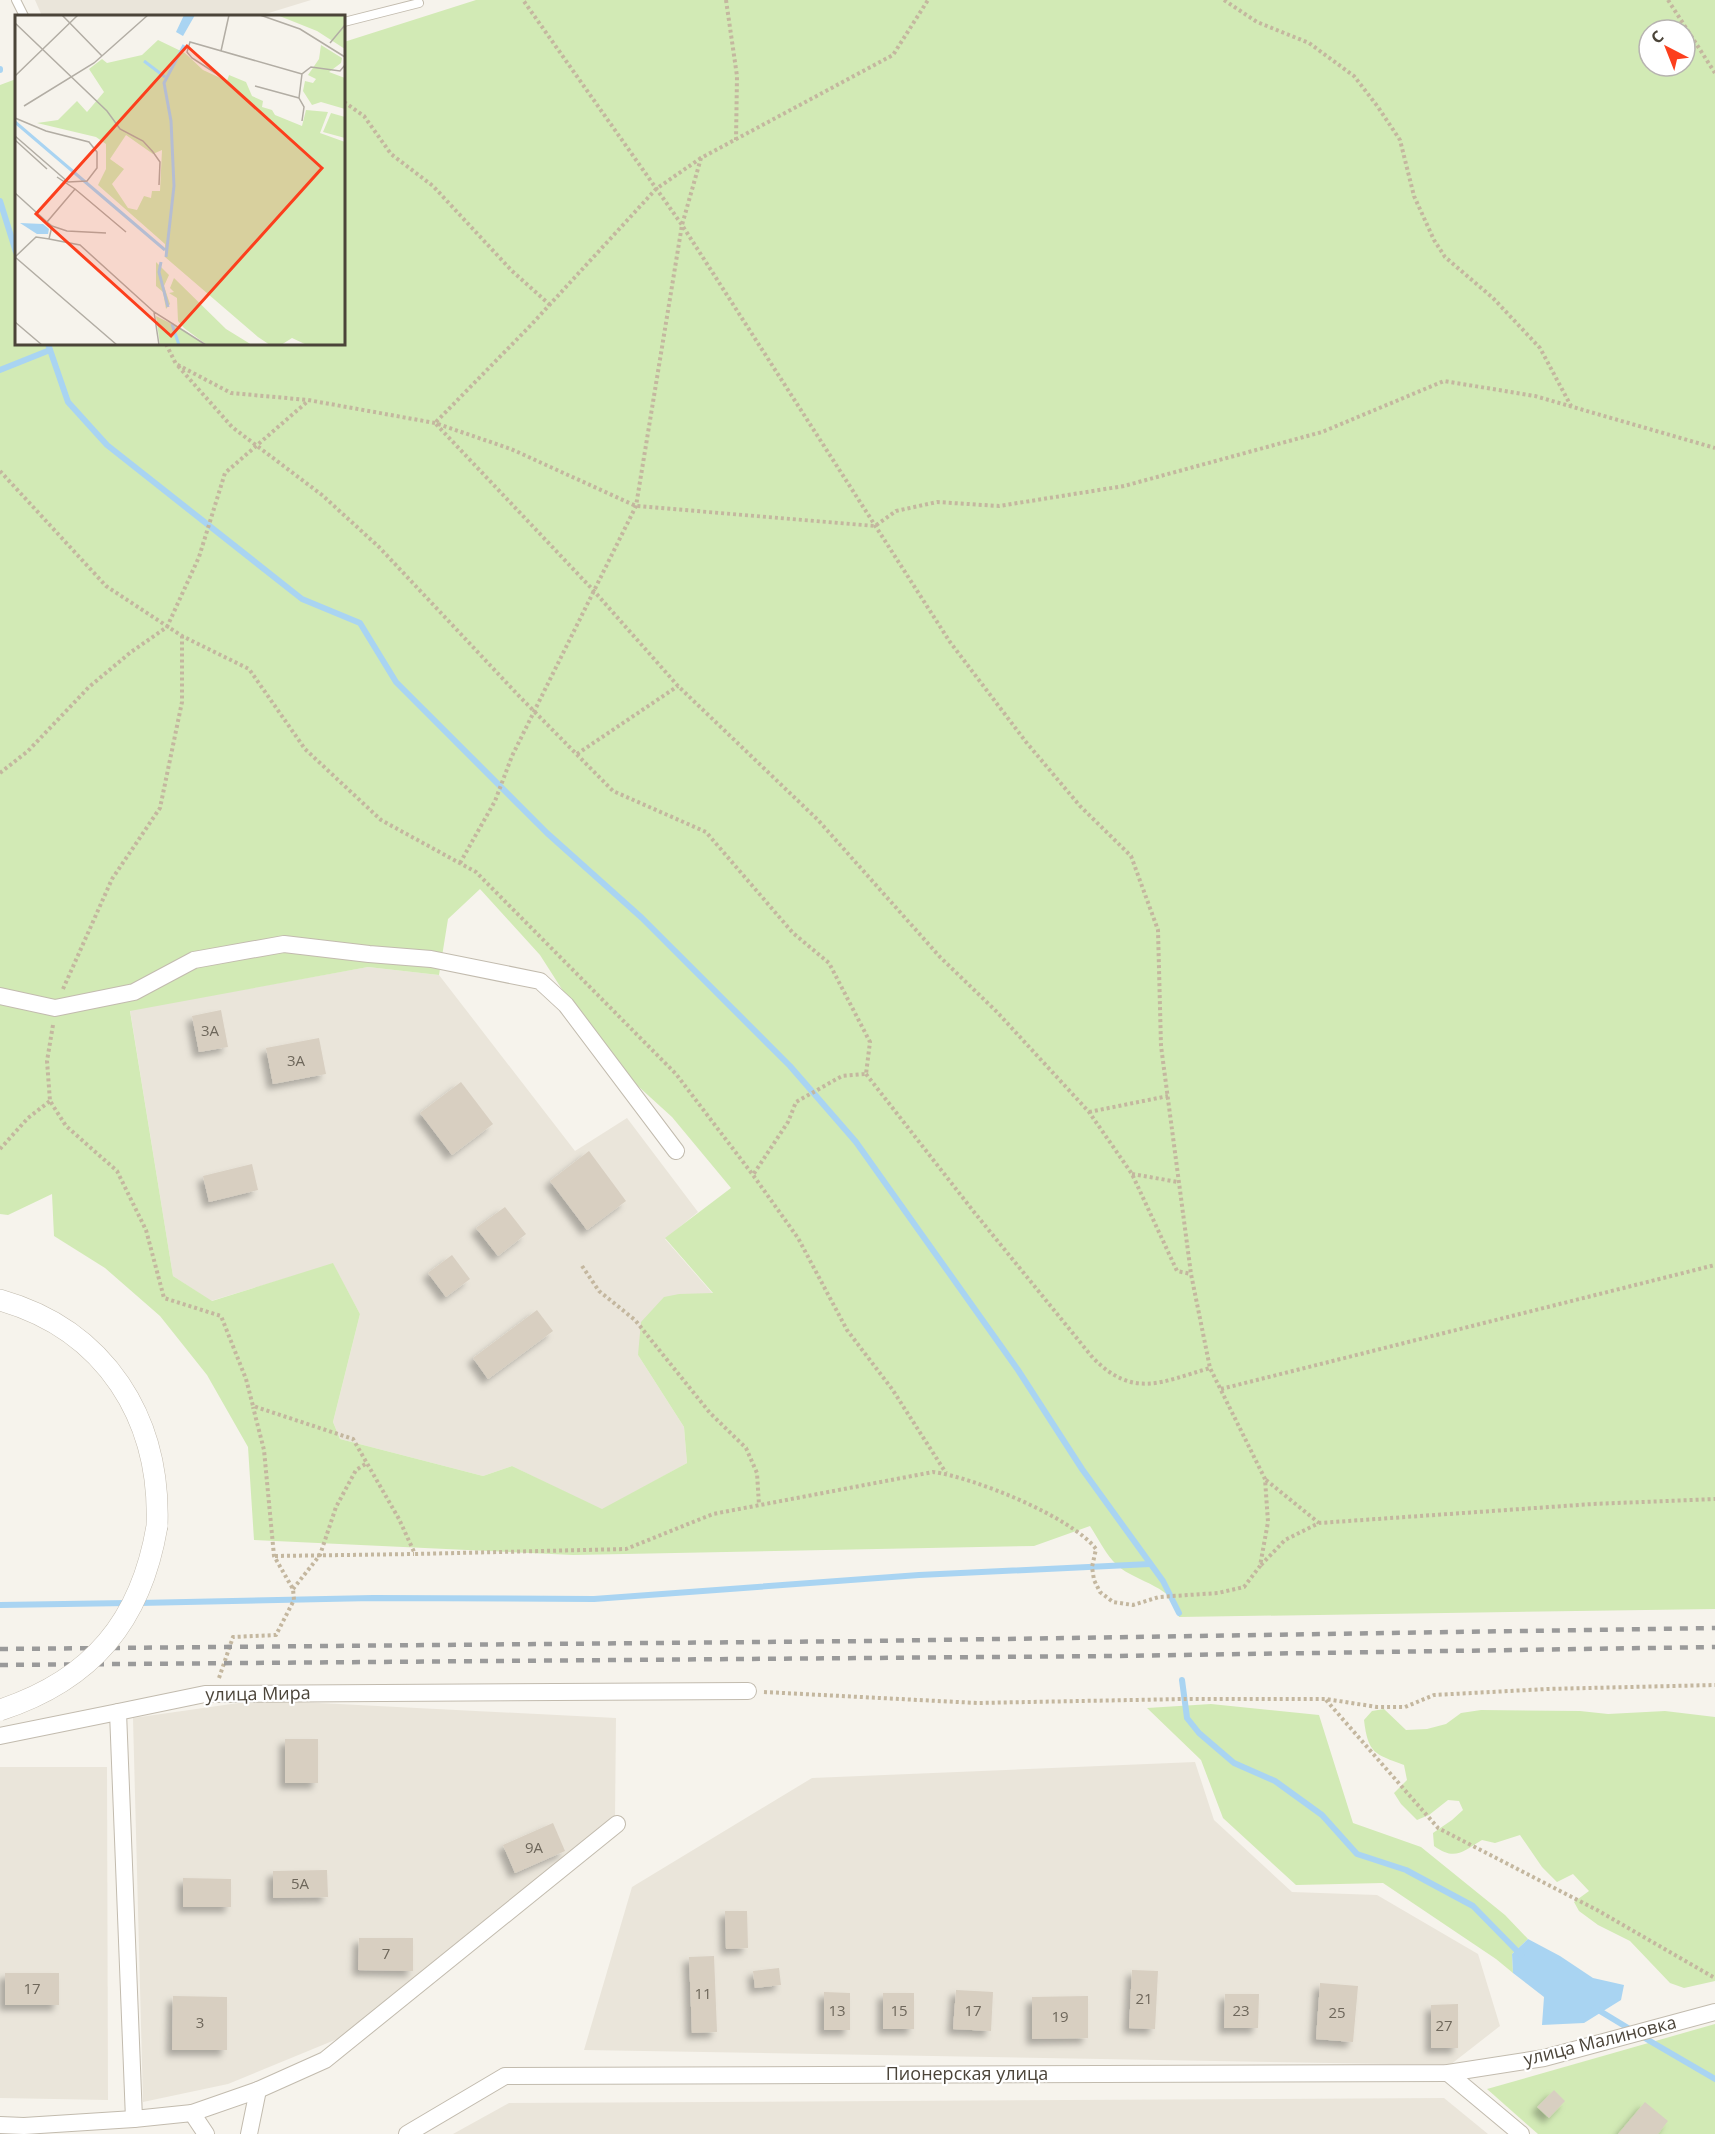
<svg xmlns="http://www.w3.org/2000/svg" width="1715" height="2134" font-family="'Open Sans',sans-serif">
<style>
.residential{fill:#eae5da}
.green{fill:#d2eab5;fill-rule:evenodd}
.water{fill:#a9d4f2}
.lines{fill:none;stroke-linecap:round;stroke-linejoin:round}
.stream{stroke:#a9d4f2;stroke-width:6}
.building{fill:#d8cfc1;filter:url(#shadow)}
.service-casing{stroke:#c2bbae;stroke-width:10}
.minor-casing{stroke:#c2bbae;stroke-width:18}
.tertiary-casing{stroke:#c2bbae;stroke-width:22}
.path{stroke:#c4b79f;stroke-width:4;stroke-dasharray:3 3;stroke-linecap:butt}
.service{stroke:#fff;stroke-width:8}
.minor{stroke:#fff;stroke-width:16}
.tertiary{stroke:#fff;stroke-width:21}
.rail{stroke:#9a9a9a;stroke-width:4.5;stroke-dasharray:8 8;stroke-linecap:butt}
.tertiary-bridge-casing{stroke:#c2bbae;stroke-width:22;stroke-linecap:butt}
.tertiary-bridge{stroke:#fff;stroke-width:21}
.labels{text-anchor:middle;stroke-width:4.5;stroke-linejoin:round;paint-order:stroke}
.number-label{font-size:15px;fill:#6e675b}
.street-label{font-size:18px;fill:#4b4439;stroke:#fff}
.inset-river{fill:none;stroke:#a9d4f2;stroke-width:3}
.inset-road{fill:none;stroke:#b2ada4;stroke-width:1.5}
.view{fill:#fc3f1d;fill-opacity:0.15;stroke:#fc3f1d;stroke-width:3}
.inset-edge{fill:none;stroke:#4b4439;stroke-width:3}
</style>
<defs>
<filter id="shadow"><feDropShadow dx="-5.5" dy="5.5" stdDeviation="3" flood-color="#0004"/></filter>
</defs>
<rect width="100%" height="100%" fill="#f6f3ec"/>
<g class="residential">
<path d="M35 0H311L259 16H42Z"/>
<path d="M368 967 439 975 575 1151 627 1118 698 1212 665 1239 713 1294H679L638 1355 684 1427 687 1463 602 1510 512 1466 483 1476 340 1439 333 1422 360 1314 333 1264 211 1301 173 1276 130 1010Z"/>
<path d="M260 1700 616 1718 615 1818 347 2035 228 2084 143 2102 133 1718Z"/>
<path d="M1195 1762 1214 1820 1292 1892 1377 1895 1478 1954 1500 2026 1450 2065 584 2050 632 1887 812 1778Z"/>
<path d="M0 1767H107L108 2100 0 2098Z"/>
<path d="M1444 2098 1488 2134H453L509 2103Z"/>
</g>
<g class="green">
<path d="M476 0H1715V1609L1179 1617C1177 1586 1136 1583 1117 1565 1106 1555 1098 1538 1090 1526L1034 1546 573 1555 254 1540 248 1447 207 1375 160 1316 105 1268 54 1236 52 1194 8 1215 0 1214V85L16 79V344H344V42ZM1649 30H1685V66H1649ZM480 889 540 955 572 1005 628 1077 672 1117 731 1188 665 1238 713 1293 679 1294 664 1297 641 1322 638 1355 684 1427 687 1463 602 1509 512 1466 483 1476 340 1439 333 1422 360 1314 333 1263 212 1301 173 1276 130 1011 368 967 439 975 448 919Z"/>
<path d="M1211 1704 1319 1715 1353 1823 1421 1847 1505 1915 1528 1939 1512 1954 1513 1973 1496 1959 1383 1883 1296 1885 1223 1818 1201 1760 1147 1708Z"/>
<path d="M1384 1709 1406 1730 1427 1729 1446 1724 1461 1713 1481 1710 1580 1711 1608 1714 1665 1711 1715 1717V1981L1684 1988 1670 1983 1630 1941 1598 1925 1579 1911 1574 1902 1589 1891 1573 1874 1557 1882 1542 1867 1520 1835 1495 1843 1482 1840C1462 1852 1455 1861 1434 1846L1433 1833 1452 1820 1463 1810 1459 1801 1448 1800 1429 1815 1417 1820 1401 1804 1394 1793 1407 1780 1404 1765C1375 1754 1368 1754 1364 1720L1372 1711Z"/>
<path d="M1715 2024V2134H1538L1487 2089Z"/>
</g>
<path class="water" d="M1528 1939 1560 1956 1593 1978 1624 1985 1621 2000 1584 2023 1542 2025 1544 1997 1513 1973 1512 1954Z"/>
<g class="lines">
<g class="stream">
<path d="M0 69V70"/>
<path d="M0 201 16 252"/>
<path d="M48 344 68 402 107 445 302 599 360 623 396 682 547 833 642 918 790 1066 856 1142 1018 1370 1082 1469 1163 1581 1179 1613"/>
<path d="M0 370 50 350"/>
<path d="M139 1603 373 1598 594 1599 919 1575 1150 1564"/>
<path d="M0 1605 128 1603"/>
<path d="M1182 1680 1187 1718 1199 1733 1234 1763 1275 1781 1322 1815 1357 1854 1406 1870 1473 1906 1521 1955"/>
<path d="M1595 2008 1628 2028"/>
<path d="M1643 2037 1715 2079"/>
</g>
</g>
<g class="building">
<path d="M221 1010 228 1047 199 1052 192 1016Z"/>
<path d="M319 1038 326 1074 273 1084 266 1048Z"/>
<path d="M461 1082 493 1124 452 1155 420 1113Z"/>
<path d="M589 1151 626 1201 587 1230 550 1181Z"/>
<path d="M252 1164 258 1190 209 1202 203 1176Z"/>
<path d="M505 1207 526 1234 498 1256 476 1228Z"/>
<path d="M452 1255 470 1279 446 1297 428 1273Z"/>
<path d="M537 1310 553 1331 488 1379 473 1358Z"/>
<rect x="285" y="1739" width="33" height="44"/>
<path d="M553 1823 565 1851 515 1873 503 1845Z"/>
<path d="M327 1870 328 1897 273 1898V1871Z"/>
<path d="M183 1878 231 1879V1907H183Z"/>
<path d="M725 1911H747L748 1948 726 1949Z"/>
<path d="M359 1938H413V1971L358 1970Z"/>
<path d="M714 1956 717 2032 692 2033 689 1957Z"/>
<path d="M779 1968 781 1985 755 1988 753 1971Z"/>
<path d="M1132 1970 1158 1971 1155 2029 1129 2028Z"/>
<rect x="5" y="1973" width="54" height="32"/>
<path d="M1320 1983 1358 1986 1353 2042 1316 2039Z"/>
<path d="M956 1990 993 1992 991 2031 953 2029Z"/>
<path d="M824 1992 850 1993V2030H824Z"/>
<rect x="883" y="1993" width="31" height="36"/>
<path d="M1225 1994H1259L1258 2028H1224Z"/>
<path d="M173 1996 227 1997V2050H172Z"/>
<path d="M1088 1996V2038L1032 2039V1997Z"/>
<path d="M1458 2004V2048H1431V2005Z"/>
<path d="M1554 2090 1565 2101 1549 2118 1537 2107Z"/>
<path d="M1645 2102 1668 2121 1658 2134H1618Z"/>
</g>
<g class="lines">
<defs>
<g id="service">
<path d="M16 0 24 16"/>
<path d="M344 22 419 3"/>
</g>
<g id="minor">
<path d="M0 996 55 1008 134 992 194 960 284 944 369 954 431 959 540 981 566 1005 676 1151"/>
<path d="M0 1736 118 1712"/>
<path d="M1448 2073 1521 2134"/>
<path d="M192 2113 258 2090 325 2060 617 1824"/>
<path d="M0 2125 24 2126 134 2119"/>
<path d="M206 2134 192 2113 134 2119 118 1712 205 1694 748 1691"/>
<path d="M249 2134 258 2090"/>
<path d="M407 2134 505 2076 1448 2073 1544 2058 1715 2012"/>
</g>
<path id="tertiary" d="M0 1300C106 1330 161 1419 157 1526"/>
</defs>
<use href="#service" class="service-casing"/>
<use href="#minor" class="minor-casing"/>
<use href="#tertiary" class="tertiary-casing"/>
<g class="path">
<path d="M726 0 737 76 736 140"/>
<path d="M1224 0 1257 22 1309 43 1354 76 1378 107 1400 140 1414 196 1434 240 1445 257 1493 298 1540 348 1571 406"/>
<path d="M1668 0 1715 73"/>
<path d="M344 102 364 116 391 154 433 186 512 271 550 305"/>
<path d="M701 158 656 189 531 325 435 423 594 591 678 686 818 820 940 957 997 1012 1089 1112 1132 1174 1177 1271 1191 1274"/>
<path d="M166 344 176 364 231 393 308 400 435 423 511 449 636 506 875 526 896 511 937 502 999 506 1124 486 1322 432 1444 381 1535 396 1715 448"/>
<path d="M178 366 232 427 322 495 379 547 519 696 613 791 706 832 793 933 829 963 870 1042 866 1074 842 1076 796 1102 788 1122 753 1175"/>
<path d="M0 471 106 586 182 636 249 669 305 749 381 820 476 872 676 1074 753 1175 798 1238 847 1330 892 1389 946 1473"/>
<path d="M577 754 678 686"/>
<path d="M0 773 28 751 89 687 131 652 167 627 199 557 225 473 308 401"/>
<path d="M460 863 495 801 512 756 636 506 682 225 701 158 893 55 928 0"/>
<path d="M63 989 112 879 160 808 182 702V636"/>
<path d="M53 1025 47 1061 50 1101 66 1126 117 1171 146 1230 164 1298 221 1316 246 1379 253 1406 353 1439 399 1519 415 1554 626 1549 713 1514 933 1472C973 1477 1072 1517 1096 1549L1092 1567 1094 1580 1100 1592 1113 1602 1133 1605 1159 1597 1218 1593 1244 1587 1260 1566 1268 1522 1265 1479 1210 1368 1191 1274 1161 1046 1158 930 1131 856 1080 806 1026 742 950 642 682 225 523 0"/>
<path d="M866 1074 974 1212 1093 1358C1134 1399 1161 1382 1210 1368"/>
<path d="M1089 1112 1168 1096"/>
<path d="M0 1149 28 1118 50 1101"/>
<path d="M1132 1174 1178 1182"/>
<path d="M582 1266 599 1291 635 1320 710 1413 746 1448 757 1473 759 1505"/>
<path d="M1221 1389 1715 1265"/>
<path d="M1266 1480 1319 1523"/>
<path d="M275 1556 414 1554"/>
<path d="M1261 1565 1285 1540 1319 1523 1593 1504 1715 1499"/>
<path d="M293 1589 320 1555 336 1507 356 1470 367 1463"/>
<path d="M219 1678 233 1637 276 1635 294 1600 293 1589 274 1556 264 1450 253 1407"/>
<path d="M764 1692 977 1703 1184 1699H1326L1377 1707H1405L1434 1695 1547 1689 1715 1685"/>
<path d="M1326 1700 1438 1828 1597 1910 1715 1978"/>
</g>
<use href="#service" class="service"/>
<use href="#minor" class="minor"/>
<use href="#tertiary" class="tertiary"/>
<g class="rail">
<path d="M0 1649 870 1641 1715 1628"/>
<path d="M0 1665 1112 1656 1715 1647"/>
</g>
<defs>
<path id="tertiary-bridge" d="M0 1710C92 1680 141 1621 157 1526"/>
</defs>
<use href="#tertiary-bridge" class="tertiary-bridge-casing"/>
<use href="#tertiary-bridge" class="tertiary-bridge"/>
</g>
<g class="labels">
<g class="number-label">
<text x="210" y="1036">3А</text>
<text x="296" y="1066">3А</text>
<text x="534" y="1853">9А</text>
<text x="300" y="1889">5А</text>
<text x="386" y="1959">7</text>
<text x="32" y="1994">17</text>
<text x="703" y="1999">11</text>
<text x="1144" y="2004">21</text>
<text x="837" y="2016">13</text>
<text x="899" y="2016">15</text>
<text x="973" y="2016">17</text>
<text x="1241" y="2016">23</text>
<text x="1337" y="2018">25</text>
<text x="1060" y="2022">19</text>
<text x="200" y="2028">3</text>
<text x="1444" y="2031">27</text>
</g>
<g class="street-label">
<text transform="translate(258 1694) rotate(-1)" y="6">улица Мира</text>
<text transform="translate(1600 2041) rotate(-14)" y="6">улица Малиновка</text>
<text x="967" y="2080">Пионерская улица</text>
</g>
</g>
<g transform="translate(15 15)">
<rect width="330" height="330" fill="#f6f3ec"/>
<path d="M262 0H330V34L302 16ZM143 25 170 38 188 55 212 66 214 60 231 67 237 81 248 86 247 92 257 95 260 100 287 111 291 95 313 97 305 118 330 127V330H292L277 323 266 330H255L243 322 150 242V229L83 170 91 154V129L81 122 22 108 43 105 62 86 72 97 89 77 74 54 87 44 92 48 127 40ZM111 120 138 139 147 135 145 176H137L136 183 129 181 122 195 113 193 97 169 109 154 95 144ZM306 30 327 43 326 48 314 57 330 63V94L306 87 297 90 288 76 290 66 298 68 301 64 293 60 304 44ZM316 98 330 102V123L308 117ZM141 247 154 260 149 271 155 289 151 294 148 277 141 271ZM159 263 211 314 237 330H192L169 313 163 306 162 283 154 278 159 277 155 273ZM141 301 169 315 190 330H145Z" fill="#d2eab5" fill-rule="evenodd"/>
<path d="M169 0H180L168 21 161 17ZM5 208 28 209 34 214 33 219H22Z" fill="#a9d4f2"/>
<path class="inset-river" d="M129 46 150 62M0 107 150 235M151 242 159 171 156 106 149 68 169 30M146 247 144 257 153 292M157 309 164 330"/>
<path class="inset-road" d="M47 0 87 41M245 0 285 14 330 42M0 8 92 96 105 114 128 126 138 137 145 147 144 170M315 28 330 10M206 36 214 0M0 61 63 0M205 61 177 43 172 37 175 27 287 59M240 71 284 83M9 91 79 48 133 0M0 103 31 116 74 127 82 137V153L72 166 53 167 0 121M287 106 289 92 284 83 287 59 296 52 325 56 330 50M0 125 32 154M42 162 60 174M0 178 32 207M37 211 52 216 91 218M34 224 65 230 139 297 191 330M0 242 21 222 34 224 37 211 32 207 60 174 111 217M0 242 102 330M139 297 144 330M0 307 27 330"/>
<path class="view" d="M172 31 307 153 156 321 21 199Z"/>
<rect width="330" height="330" class="inset-edge"/>
</g>
<g transform="translate(1667 48) rotate(318)"><circle r="28" fill="#ffffff" stroke="#b7b4b0" stroke-width="1.5"/>
<path d="M0-4.5L10 22L0 15L-10 22Z" fill="#fc3f1d"/>
<text y="-9" font-size="16" font-weight="bold" text-anchor="middle" fill="#4b4439">С</text>
</g>
</svg>
